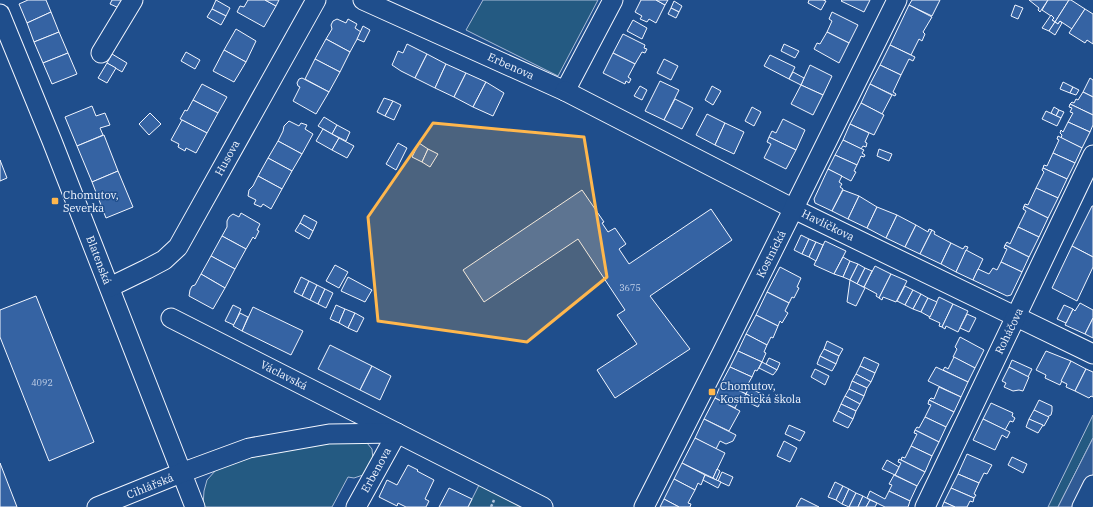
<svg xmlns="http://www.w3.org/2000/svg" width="1093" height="507" font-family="'IBM Plex Serif',serif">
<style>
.green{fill:#245a82;stroke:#a8bbd7}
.parking{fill:#305b95;stroke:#a8bbd7}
.building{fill:#3563a3;stroke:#f2f6ff}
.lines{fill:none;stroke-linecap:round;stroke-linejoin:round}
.minor-casing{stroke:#f2f6ff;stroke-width:21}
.path{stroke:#b3c4dc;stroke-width:2.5;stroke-dasharray:3 2;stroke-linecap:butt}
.minor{stroke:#1f4e8c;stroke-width:19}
.marked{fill:#ffb74d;fill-opacity:0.2;stroke:#ffb74d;stroke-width:3;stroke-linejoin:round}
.poi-dot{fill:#ffb74d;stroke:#1f4e8c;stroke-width:1.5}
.labels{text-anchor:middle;stroke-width:3;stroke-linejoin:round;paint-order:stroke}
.number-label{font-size:9px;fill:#c3d1e8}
.street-label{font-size:11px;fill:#f2f6ff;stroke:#1f4e8c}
.poi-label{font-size:11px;fill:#f2f6ff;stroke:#1f4e8c;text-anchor:start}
</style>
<rect width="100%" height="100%" fill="#1f4e8c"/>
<g class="green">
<path d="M483 0H598L558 76 466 30Z"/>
<path d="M1093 415V438L1058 507H1048Z"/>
<path d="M362 441 367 443 372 449 373 460 366 474 354 478 348 477 332 507H204L203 506 204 491 207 480 216 470 255 455 339 442Z"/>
<path d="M479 485 524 507H468Z"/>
</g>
<path class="parking" d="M1093 438V507H1058Z"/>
<g class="building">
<path d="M28 0H46L51 12 27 23 19 4Z"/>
<path d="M112 0H124L119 8 110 4Z"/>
<path d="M216 0 230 8 226 16 212 9Z"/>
<path d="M248 0H265L276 6 264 27 237 12 240 6 244 7Z"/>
<path d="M265 0H279L276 6Z"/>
<path d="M641 0H656L665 5 656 23 649 19 647 22 640 19 642 16 635 12Z"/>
<path d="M656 0H668L665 5Z"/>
<path d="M809 0H823L826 1 821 10 808 3Z"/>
<path d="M842 0H870L864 12 841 1Z"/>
<path d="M912 0H940L932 16 909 5Z"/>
<path d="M1029 0H1048L1040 12 1038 10 1039 8Z"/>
<path d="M1048 0H1069L1055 22 1052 20 1054 18 1042 10Z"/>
<path d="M1069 0H1071L1085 9 1072 29 1060 21 1058 24 1055 22Z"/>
<path d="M674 1 682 6 679 12 671 8Z"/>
<path d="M909 5 932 17 923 32 925 34 922 41 919 39 911 55 890 45Z"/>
<path d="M1015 5 1023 8 1018 19 1011 16Z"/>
<path d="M671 8 679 12 676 18 668 14Z"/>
<path d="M212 9 226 16 221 25 207 17Z"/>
<path d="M1085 9 1093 14V44L1087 40 1085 43 1069 33Z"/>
<path d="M51 12 59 32 34 42 27 23Z"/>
<path d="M832 12 858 25 849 43 827 32 832 21 829 19Z"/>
<path d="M1051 15 1054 18 1052 20 1055 22 1049 31 1042 28Z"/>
<path d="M337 19 346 23 348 19 357 24 355 28 361 32 350 52 326 39 332 29 331 25 333 21Z"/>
<path d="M633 20 647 28 642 39 627 31Z"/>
<path d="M1060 21 1062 23 1055 35 1049 31 1055 22 1058 24Z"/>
<path d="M363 26 370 30 364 42 357 39Z"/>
<path d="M236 29 256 41 246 62 224 50Z"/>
<path d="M59 32 68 53 43 63 34 42Z"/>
<path d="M827 32 849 43 839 63 814 49 817 43 820 44Z"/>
<path d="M623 34 645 45 644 48 647 49 645 53 642 52 635 64 613 53Z"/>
<path d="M326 39 350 52 340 72 315 59Z"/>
<path d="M407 44 427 54 415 78 401 71 392 65 398 51 403 53Z"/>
<path d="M784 44 799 51 795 58 781 51Z"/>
<path d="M890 45 915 57 913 61 909 59 901 75 880 65Z"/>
<path d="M224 50 246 62 234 82 213 71Z"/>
<path d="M186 52 200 60 195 69 181 61Z"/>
<path d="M68 53 77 74 52 84 43 63Z"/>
<path d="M613 53 635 64 628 77 631 79 629 83 626 81 625 84 603 73Z"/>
<path d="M112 54 127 63 122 72 107 63Z"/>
<path d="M427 54 446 64 435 88 415 78Z"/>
<path d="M770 55 795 67 789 79 764 66Z"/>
<path d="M315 59 340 72 329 92 305 79Z"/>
<path d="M664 59 678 66 671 80 657 73Z"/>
<path d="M107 63 116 68 107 83 98 78Z"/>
<path d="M446 64 466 73 454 97 435 88Z"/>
<path d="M810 65 832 76 823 95 801 85Z"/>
<path d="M880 65 901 75 893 92 896 94 895 96 870 84Z"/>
<path d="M793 72 804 78 801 85 789 79Z"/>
<path d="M466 73 486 82 473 107 454 97Z"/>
<path d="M302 78 329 92 316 114 293 101 300 87 298 86 297 83 299 79Z"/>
<path d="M1090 78 1093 80V97L1083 92Z"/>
<path d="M660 81 679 90 664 120 645 111Z"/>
<path d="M486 82 504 93 493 116 473 107Z"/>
<path d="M1063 82 1073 87 1070 93 1060 89Z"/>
<path d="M202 84 227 97 218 113 193 100Z"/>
<path d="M870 84 892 95 882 114 861 103Z"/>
<path d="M801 85 823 95 813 115 791 104Z"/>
<path d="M640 86 647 90 642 100 634 96Z"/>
<path d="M712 86 721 91 713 105 705 100Z"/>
<path d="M1073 87 1079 90 1076 95 1070 93Z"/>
<path d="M1083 92 1093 97V115L1070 104 1072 102 1074 103 1076 99 1078 100Z"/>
<path d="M384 98 393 101 385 116 377 112Z"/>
<path d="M675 99 693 108 682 129 664 120Z"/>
<path d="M193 100 218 113 207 133 180 119 185 110 187 111Z"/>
<path d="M393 101 401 105 394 120 385 116Z"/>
<path d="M861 103 884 115 874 135 850 124Z"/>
<path d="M1070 104 1093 115V125L1090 132 1068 122 1073 113 1070 112 1072 108 1069 107Z"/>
<path d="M92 106 96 116 105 113 110 125 100 128 103 135 77 146 65 117Z"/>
<path d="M752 107 761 112 754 126 745 121Z"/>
<path d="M1054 107 1059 110 1056 116 1051 113Z"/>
<path d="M1059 110 1064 112 1061 118 1056 116Z"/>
<path d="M1046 111 1061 118 1057 126 1042 119Z"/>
<path d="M150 113 161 124 149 135 139 124Z"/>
<path d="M707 114 725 123 715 145 696 135Z"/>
<path d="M324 117 337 125 332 134 318 126Z"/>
<path d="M783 119 805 130 796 150 769 137 772 131 776 133Z"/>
<path d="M182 120 207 133 196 153 186 148 185 151 178 147 179 144 171 140Z"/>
<path d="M289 121 299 126 301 123 307 125 305 129 313 134 302 154 278 141 283 131 284 126Z"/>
<path d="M1068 122 1090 132 1082 148 1061 138 1062 135 1060 133 1061 130 1063 132Z"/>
<path d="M725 123 744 132 734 154 715 145Z"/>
<path d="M850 124 869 133 865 142 867 143 866 147 863 146 861 149 843 140Z"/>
<path d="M337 125 350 132 346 141 332 134Z"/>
<path d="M323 129 339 138 332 150 316 141Z"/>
<path d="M104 135 118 171 92 182 77 146Z"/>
<path d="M1058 136 1082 148 1075 163 1053 153 1059 140 1057 139Z"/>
<path d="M769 137 796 150 786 169 764 158 771 144 767 142Z"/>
<path d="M339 138 354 146 347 158 332 150Z"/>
<path d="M843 140 864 150 862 153 865 155 864 157 861 156 857 165 835 155Z"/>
<path d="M278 141 302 154 292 171 268 158Z"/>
<path d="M398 143 407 148 396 170 386 164Z"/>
<path d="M419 143 428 149 422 162 412 157Z"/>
<path d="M428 149 438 154 430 167 422 162Z"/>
<path d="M879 149 892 154 889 161 877 156Z"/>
<path d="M1053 153 1075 163 1067 179 1043 168 1044 165 1047 166Z"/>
<path d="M835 155 857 165 854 171 856 172 851 181 828 169Z"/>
<path d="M268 158 292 171 282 189 258 176Z"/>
<path d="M0 160 7 178 0 181Z"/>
<path d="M1043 168 1067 179 1058 198 1036 188 1044 172 1042 170Z"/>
<path d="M828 169 842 176 839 182 842 184 840 187 843 189 832 211 815 203 814 199Z"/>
<path d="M118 171 133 207 106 218 92 182Z"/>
<path d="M258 176 282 189 271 209 263 204 261 207 254 204 256 200 248 196 249 190 253 186Z"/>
<path d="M1036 188 1058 198 1048 218 1024 206 1025 204 1028 205Z"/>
<path d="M582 190 604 222 602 223 608 232 615 228 626 244 619 249 629 264 711 209 732 240 650 296 690 349 615 398 597 370 637 344 617 315 625 310 578 239 484 302 463 270Z"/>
<path d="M843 190 859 196 848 219 832 211Z"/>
<path d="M859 196 877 207 867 228 848 219Z"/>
<path d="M1024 206 1048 218 1039 237 1018 227 1026 211 1023 209Z"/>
<path d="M1092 206H1093V257L1072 246Z"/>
<path d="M877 207 897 215 886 238 867 228Z"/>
<path d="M241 213 260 224 257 230 259 231 255 239 253 237 246 249 222 236 227 227V221L229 217 233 214 239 217Z"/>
<path d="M304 215 317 222 313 231 300 223Z"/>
<path d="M897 215 916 225 905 247 886 238Z"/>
<path d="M300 223 313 231 309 239 295 231Z"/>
<path d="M916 225 928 232 929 229 932 230 920 254 905 247Z"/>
<path d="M1018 227 1039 237 1029 257 1005 245 1007 242 1010 244Z"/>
<path d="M932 230 935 232 934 234 951 243 941 264 920 254Z"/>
<path d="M801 235 809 239 802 254 794 250Z"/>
<path d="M222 236 246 249 235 269 211 256Z"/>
<path d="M809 239 816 242 809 257 802 254Z"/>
<path d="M825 241 846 251 834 274 814 265Z"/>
<path d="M816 242 823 245 816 261 809 257Z"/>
<path d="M951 243 963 249 965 246 968 247 956 272 941 264Z"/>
<path d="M1005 245 1029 257 1022 272 1001 262 1007 249 1004 248Z"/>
<path d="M1072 246 1093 257V267L1077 301 1052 288Z"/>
<path d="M966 250 983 259 973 280 956 272Z"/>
<path d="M211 256 235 269 225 288 201 274Z"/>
<path d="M843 257 850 261 843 277 834 274Z"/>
<path d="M850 261 858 264 850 280 843 277Z"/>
<path d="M1001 262 1022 272 1011 295 1007 296 973 280 978 269 989 274 993 268 997 270Z"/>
<path d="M858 264 865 268 857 284 850 280Z"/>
<path d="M335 265 348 272 339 288 326 281Z"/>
<path d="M875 266 891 274 879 298 876 296 877 294 864 287Z"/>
<path d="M780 267 801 278 797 287 799 288 794 298 792 297 789 303 767 292Z"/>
<path d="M865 268 872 271 864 287 857 284Z"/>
<path d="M201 274 225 288 213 309 189 296 190 290 192 286 195 285Z"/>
<path d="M891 274 907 281 896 302 883 297 882 300 879 298Z"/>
<path d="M301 277 309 281 302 296 294 292Z"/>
<path d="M348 277 372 290 365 302 341 291Z"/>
<path d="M850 280 865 288 856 306 847 302Z"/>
<path d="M309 281 317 285 310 300 302 296Z"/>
<path d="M317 285 325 289 318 304 310 300Z"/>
<path d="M905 286 913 290 905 305 897 301Z"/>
<path d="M325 289 333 293 326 308 318 304Z"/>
<path d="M913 290 921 294 913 309 905 305Z"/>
<path d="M767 292 789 303 785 311 788 313 782 323 780 321 778 326 756 315Z"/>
<path d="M921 294 928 298 921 312 913 309Z"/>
<path d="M36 296 94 442 49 461 0 337V310Z"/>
<path d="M939 297 953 304 942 327 939 326 940 323 929 318Z"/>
<path d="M928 298 937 302 930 317 921 312Z"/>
<path d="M1080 303 1093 310V318L1085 334 1065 325 1073 309 1075 311Z"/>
<path d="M953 304 968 311 958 332 946 326 945 329 942 327Z"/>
<path d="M233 305 241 309 234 325 225 321Z"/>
<path d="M336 305 345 309 339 323 330 319Z"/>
<path d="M1064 305 1073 309 1066 323 1057 319Z"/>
<path d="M253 307 303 331 291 355 242 331Z"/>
<path d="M345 309 355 313 348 328 339 323Z"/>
<path d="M240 313 248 317 242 331 233 326Z"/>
<path d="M355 313 364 318 357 332 348 328Z"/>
<path d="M967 314 976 318 969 332 960 328Z"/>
<path d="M756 315 778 326 773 338 771 337 767 345 746 334Z"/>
<path d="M1093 318V338L1085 334Z"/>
<path d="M746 334 767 345 764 352 766 353 762 362 738 351Z"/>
<path d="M960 337 984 350 975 368 953 357 957 349 955 347Z"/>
<path d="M827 341 843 349 839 356 824 349Z"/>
<path d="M330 345 372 366 360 390 318 369Z"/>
<path d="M824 349 839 356 836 364 820 356Z"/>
<path d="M738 351 762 362 757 371 755 370 752 377 730 367Z"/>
<path d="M1046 351 1071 361 1060 385 1045 378 1046 375 1036 370Z"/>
<path d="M820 356 836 364 832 371 817 364Z"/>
<path d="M864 357 879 364 875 373 860 366Z"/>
<path d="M954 357 975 368 968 382 943 370 945 367 948 369Z"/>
<path d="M769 358 780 363 777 370 766 364Z"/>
<path d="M1012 360 1032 369 1028 377 1009 367Z"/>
<path d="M1071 361 1086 369 1075 391 1066 387 1067 384 1061 381Z"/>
<path d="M762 362 777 370 773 375 759 368Z"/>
<path d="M372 366 391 376 380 400 360 390Z"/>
<path d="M860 366 875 373 871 382 856 374Z"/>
<path d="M730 367 752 377 748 384 750 385 746 394 722 382Z"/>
<path d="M936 367 968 382 961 397 928 381Z"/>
<path d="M1009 367 1029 377 1023 391 1019 390 1013 391 1004 387 1006 383 1002 381Z"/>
<path d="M815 369 829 376 825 385 811 377Z"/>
<path d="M1086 369 1093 372V397L1091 396 1089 398 1075 391Z"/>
<path d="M856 374 871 382 867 388 852 381Z"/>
<path d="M852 381 867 388 864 396 849 389Z"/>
<path d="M722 382 746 394 741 403 738 402 735 408 715 398Z"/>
<path d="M939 387 961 397 954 412 929 400 931 398 934 399Z"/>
<path d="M749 388 764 395 761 401 746 394Z"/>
<path d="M849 389 864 396 860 404 845 396Z"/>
<path d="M746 394 761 401 758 407 743 400Z"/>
<path d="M845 396 860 404 856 411 841 404Z"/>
<path d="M715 398 740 411 729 431 704 419Z"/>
<path d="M929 400 954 412 946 427 925 417 931 405 928 404Z"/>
<path d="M1039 400 1052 406V411L1051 415 1047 417 1034 410Z"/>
<path d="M991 403 1013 413 1012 416 1015 418 1013 422 1010 421 1005 430 983 419Z"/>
<path d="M841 404 856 411 853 419 838 411Z"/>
<path d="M1034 410 1049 417 1044 426 1029 419Z"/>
<path d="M838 411 853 419 848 428 833 421Z"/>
<path d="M925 417 946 427 939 442 915 430 917 427 919 428Z"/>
<path d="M704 419 736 435 733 441 726 444 720 441 716 449 695 438Z"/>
<path d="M983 419 1010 432 1007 438 1002 435 995 450 973 440Z"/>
<path d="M1029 419 1043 425 1038 433 1026 427Z"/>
<path d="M789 425 805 432 800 441 785 434Z"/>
<path d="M915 430 939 442 932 456 911 446 917 434 914 433Z"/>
<path d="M695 438 725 453 713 478 682 463Z"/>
<path d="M784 441 797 448 790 462 777 456Z"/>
<path d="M911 446 932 456 925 472 901 460 902 457 905 458Z"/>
<path d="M967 454 992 465 987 474 984 473 979 483 958 474Z"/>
<path d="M1012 457 1027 464 1023 473 1008 465Z"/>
<path d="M899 459 925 472 917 486 895 475 901 463 898 462Z"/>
<path d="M887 460 899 467 895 475 882 469Z"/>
<path d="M0 463 17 507H0Z"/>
<path d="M682 463 705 475 701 485 698 483 695 490 674 479Z"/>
<path d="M408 465 418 470 417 471 434 480 425 499 429 501 426 507H406L398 503 397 506 379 497 387 480 397 485Z"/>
<path d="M717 469 720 471 716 480 713 478Z"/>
<path d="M722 472 733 477 729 486 718 481Z"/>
<path d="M958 474 979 483 974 494 976 495 974 498 951 488Z"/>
<path d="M705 475 721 482 718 488 703 480Z"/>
<path d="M894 475 917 486 910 501 889 491 892 485 889 484Z"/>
<path d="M674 479 695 490 688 503 691 504 690 507H679L664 499Z"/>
<path d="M835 482 843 486 836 500 828 497Z"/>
<path d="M843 486 849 489 842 504 836 500Z"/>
<path d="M449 488 472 499 468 507H439Z"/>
<path d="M951 488 974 498 973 502 970 501 967 507H955L944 502Z"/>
<path d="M849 489 856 493 849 507 842 504Z"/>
<path d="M870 491 885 499 889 491 910 501 908 507H885L867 498Z"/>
<path d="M856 493 863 496 858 507H849Z"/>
<path d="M863 496 870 500 866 507H858Z"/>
<path d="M801 498 819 507H796Z"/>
<path d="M664 499 679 507H660Z"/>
<path d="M870 500 877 503 875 507H866Z"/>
<path d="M944 502 955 507H942Z"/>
</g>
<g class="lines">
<defs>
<g id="minor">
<path d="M363 0 565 91 613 0"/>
<path d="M0 14 52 141 195 507"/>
<path d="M101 53 133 0"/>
<path d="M565 91 794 209 1093 354"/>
<path d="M110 287 147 269 164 260 178 247 316 0"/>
<path d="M171 318 397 433 356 507"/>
<path d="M97 507 181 473 249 448 329 434 397 433 543 507"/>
<path d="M644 507 722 353 897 0"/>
<path d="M925 507 1093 155"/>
<path d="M1082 507 1093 485"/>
</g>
</defs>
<use href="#minor" class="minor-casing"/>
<path class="path" d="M491 507 494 500"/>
<use href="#minor" class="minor"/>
</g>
<path class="marked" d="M433 123 584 137 607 277 527 342 378 321 368 217Z"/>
<g class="poi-dot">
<rect x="51" y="197" width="8" height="8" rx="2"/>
<rect x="708" y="388" width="8" height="8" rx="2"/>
</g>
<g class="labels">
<g class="number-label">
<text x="630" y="291">3675</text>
<text x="42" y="386">4092</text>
</g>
<g class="street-label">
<text transform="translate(511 66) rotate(24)" y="4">Erbenova</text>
<text transform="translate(227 158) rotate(-61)" y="4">Husova</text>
<text transform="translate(828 225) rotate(26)" y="4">Havlíčkova</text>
<text transform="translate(771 254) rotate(-63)" y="4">Kostnická</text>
<text transform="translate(99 260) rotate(69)" y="4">Blatenská</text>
<text transform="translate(1009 331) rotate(-64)" y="4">Roháčova</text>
<text transform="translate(284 375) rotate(27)" y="4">Václavská</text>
<text transform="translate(376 470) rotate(-61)" y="4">Erbenova</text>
<text transform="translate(150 486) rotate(-22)" y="4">Cihlářská</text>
</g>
<g class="poi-label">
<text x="63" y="199">Chomutov,<tspan x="63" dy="13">Severka</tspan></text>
<text x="720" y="390">Chomutov,<tspan x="720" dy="13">Kostnická škola</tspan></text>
</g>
</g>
</svg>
